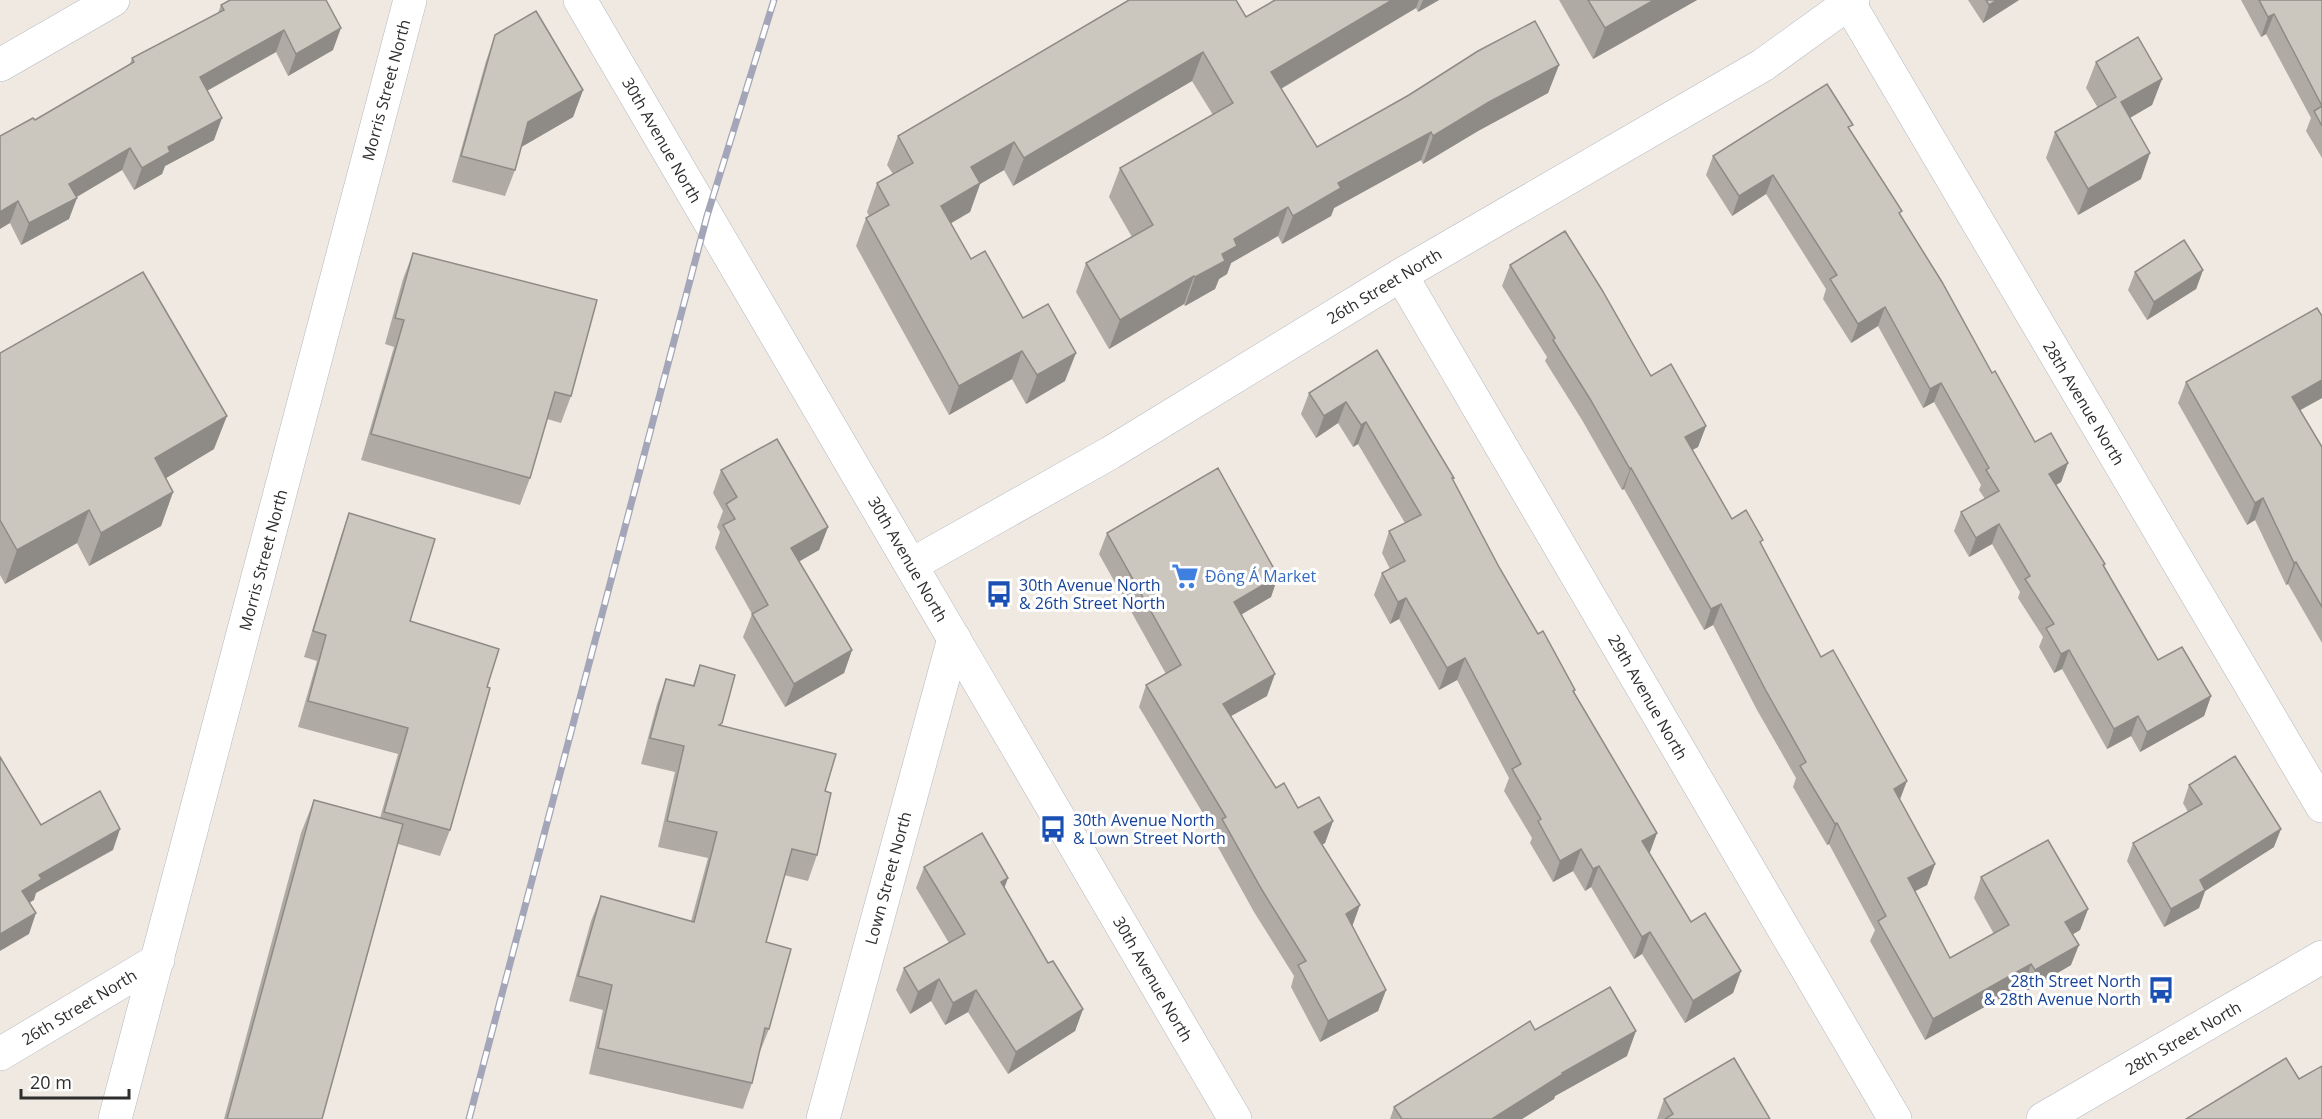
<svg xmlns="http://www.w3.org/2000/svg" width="2322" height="1119" font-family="'Open Sans',sans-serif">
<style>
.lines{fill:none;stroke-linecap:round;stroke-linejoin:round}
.minor-casing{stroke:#b4b7c1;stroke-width:34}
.tertiary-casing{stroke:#b4b7c1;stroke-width:34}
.minor{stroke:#fff;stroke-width:33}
.tertiary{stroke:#fff;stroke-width:33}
.rail-casing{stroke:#a3a6b8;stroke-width:7}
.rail{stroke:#fff;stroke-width:4.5;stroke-dasharray:14;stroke-linecap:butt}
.wall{fill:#afaba4}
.shaded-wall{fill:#8e8b86}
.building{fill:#cbc7bf;stroke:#8e8b86;stroke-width:1.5}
.labels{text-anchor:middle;stroke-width:6;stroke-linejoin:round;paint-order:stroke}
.street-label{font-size:16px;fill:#2e2e2e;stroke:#fff}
.shop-label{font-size:16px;fill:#366cbe;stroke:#fff;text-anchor:start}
.transit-label{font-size:16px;fill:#164399;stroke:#fff;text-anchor:start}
</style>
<rect width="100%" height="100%" fill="#efe9e1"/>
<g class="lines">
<defs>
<g id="minor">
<path d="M1847 0 2322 806"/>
<path d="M0 65 113 0"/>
<path d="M1401 275 1895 1119"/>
<path d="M911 565 1110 453 1401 275 1763 65 1853 0"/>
<path d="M0 1054 158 960"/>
<path d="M115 1119 410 0"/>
<path d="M823 1119 954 638"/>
</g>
<g id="tertiary">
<path d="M580 0 1235 1119"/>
<path d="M2043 1119 2322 957"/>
</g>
</defs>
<use href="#minor" class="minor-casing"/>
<use href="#tertiary" class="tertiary-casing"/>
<use href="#minor" class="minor"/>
<use href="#tertiary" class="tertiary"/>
<defs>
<path id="rail" d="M469 1119 707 216 774 0"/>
</defs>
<use href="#rail" class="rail-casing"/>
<use href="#rail" class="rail"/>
</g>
<g class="wall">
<path d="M1275 0H1439L1418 12 1416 8 1281 89 1317 147 1559 65 1548 93 1478 131 1423 164 1421 160 1334 208 1331 216 1282 244 1278 236 1231 263 1227 274 1219 279 1215 289 1185 306 1184 304 1109 349 1076 292 1086 263 1132 237 1109 197 1120 168 1213 115 1192 81 1013 186 1004 170 980 184 970 212 951 223 971 259 1023 318 1065 381 1026 404 1012 379 949 415 856 246 866 218 869 216 867 212 877 183 893 174 887 165 898 136 1246 17Z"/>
<path d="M1559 0H1697L1593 59Z"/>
<path d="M1968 0H2019L1983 23Z"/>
<path d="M2241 0H2322V158L2306 131 2311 118 2266 34 2261 37Z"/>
<path d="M221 5 333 50 288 76 276 52 207 91 214 140 165 166 162 174 134 190 122 170 76 197 69 219 21 245 10 223 35 120 130 64 132 58 218 13Z"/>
<path d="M495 35 583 90 573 117 521 147 515 170 505 196 452 182 486 61Z"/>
<path d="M2096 62 2162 79 2152 105 2130 118 2141 179 2078 215 2046 158 2055 132 2098 108 2086 88Z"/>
<path d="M1850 131 1992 373 2035 442 2068 463 2061 482 2056 485 2105 564 2104 566 2158 660 2211 696 2204 716 2140 752 2131 736 2107 749 2062 669 2054 673 2039 647 2043 637 2018 598 2020 592 1992 544 1969 557 1954 531 1961 512 1985 499 1979 490 1981 485 1934 402 1923 408 1878 326 1851 343 1823 299 1826 289 1766 194 1732 216 1706 175 1713 156Z"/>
<path d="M413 253 571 396 561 423 547 419 530 478 520 505 361 460 394 347 385 344 403 279Z"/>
<path d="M1510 265 1651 376 1706 426 1698 447 1692 450 1732 519 1761 545 1821 657 1900 799 1935 864 1927 885 1915 891 1950 958 1994 934 1974 898 1981 877 2088 909 2080 930 2073 934 2071 965 2027 991 2024 985 1925 1040 1870 941 1875 930 1829 844 1827 845 1793 787 1796 778 1757 710 1713 625 1704 630 1624 489 1622 490 1582 420 1545 361 1547 357 1502 286Z"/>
<path d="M2203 270 2196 289 2147 320 2128 290 2135 272Z"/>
<path d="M2322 316V398L2300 410 2322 447V643L2288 584 2286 585 2255 520 2247 525 2178 403 2186 382Z"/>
<path d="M1377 350 1453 480 1499 567 1538 634 1574 692 1657 833 1649 853 1691 922 1741 971 1733 993 1685 1023 1642 954 1634 959 1591 887 1585 891 1573 871 1553 882 1530 843 1532 838 1504 791 1509 778 1457 680 1439 690 1399 619 1390 624 1374 595 1382 573 1390 569 1382 553 1389 531 1405 523 1358 444 1353 447 1338 423 1316 438 1301 414 1309 393Z"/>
<path d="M0 353 214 449 166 478 173 492 161 526 89 566 77 543 5 584 0 575Z"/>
<path d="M721 470 828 527 819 550 799 561 852 650 844 673 785 707 743 637 752 614 715 548 720 532 717 527 723 511 713 493Z"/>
<path d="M349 513 410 621 487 687 450 830 440 856 398 844 322 1119H224L301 833 314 800 380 818 398 754 298 727 317 661 304 657 340 539Z"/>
<path d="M1107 533 1278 576 1271 597 1242 614 1267 696 1231 716 1276 788 1298 808 1333 821 1325 843 1322 845 1352 927 1386 990 1378 1011 1320 1042 1291 987 1294 976 1254 912 1214 840 1216 835 1139 707 1146 685 1166 674 1099 554Z"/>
<path d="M700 665 721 725 825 791 817 855 808 881 784 875 766 942 769 1029 759 1054 752 1083 743 1109 589 1074 603 1010 569 1001 591 921 601 896 691 921 708 858 658 847 675 772 641 764 657 704 666 679 693 685Z"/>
<path d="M2189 785 2274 847 2205 891 2199 908 2164 927 2127 861 2133 843 2188 812 2183 803Z"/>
<path d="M924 867 1005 888 1048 963 1083 1009 1075 1031 1008 1074 968 1012 945 1025 931 1001 910 1014 896 990 904 968 949 943 916 888Z"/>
<path d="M1535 1030 1627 1056 1555 1096 1554 1099 1522 1119H1390L1394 1107Z"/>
<path d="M1664 1099 1770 1119H1657Z"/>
</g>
<g class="shaded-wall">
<path d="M1392 0H1419L1416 8 1260 101 1271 72Z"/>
<path d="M1423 0H1439L1418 12Z"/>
<path d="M1654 0H1697L1593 59 1605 28Z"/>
<path d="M1997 0H2019L1983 23 1989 5Z"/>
<path d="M2274 14 2266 34 2261 37 2268 17Z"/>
<path d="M341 28 333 50 288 76 296 54Z"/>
<path d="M284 30 276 52 192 99 200 77Z"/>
<path d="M1203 52 1192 81 1013 186 1024 158Z"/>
<path d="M1559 65 1548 93 1478 131 1423 164 1433 136 1489 102Z"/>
<path d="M2162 79 2152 105 2112 128 2121 102Z"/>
<path d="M583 90 573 117 518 149 528 122Z"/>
<path d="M222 118 214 140 165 166 162 174 134 190 142 168 168 147Z"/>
<path d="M1431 132 1421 160 1334 208 1331 216 1282 244 1293 216 1338 183Z"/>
<path d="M1014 142 1004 170 980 184 970 212 931 235 941 206 971 167Z"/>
<path d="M130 148 122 170 65 204 77 198 69 219 21 245 29 223 69 184Z"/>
<path d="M2150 153 2141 179 2078 215 2088 189Z"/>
<path d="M1773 175 1766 194 1732 216 1739 196Z"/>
<path d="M18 201 10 223 0 229V212Z"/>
<path d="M1288 207 1278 236 1231 263 1227 274 1219 279 1215 289 1185 306 1195 277 1234 239Z"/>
<path d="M2203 270 2196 289 2147 320 2154 302Z"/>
<path d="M1194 276 1184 304 1109 349 1120 320Z"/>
<path d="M1885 307 1878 326 1851 343 1858 324Z"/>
<path d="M1022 351 1012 379 949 415 959 386Z"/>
<path d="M1076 353 1065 381 1026 404 1037 375Z"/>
<path d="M2322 380V398L2284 419 2292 397Z"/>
<path d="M1941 383 1934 402 1923 408 1930 389Z"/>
<path d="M1346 402 1338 423 1316 438 1324 416Z"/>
<path d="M227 416 214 449 143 492 155 458Z"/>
<path d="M1366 422 1358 444 1353 447 1361 425Z"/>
<path d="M1706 426 1698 447 1677 458 1685 437Z"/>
<path d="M2068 463 2061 482 2042 493 2049 474Z"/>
<path d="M1631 468 1624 489 1622 490 1630 469Z"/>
<path d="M173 492 161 526 89 566 101 533Z"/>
<path d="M2263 498 2255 520 2247 525 2255 503Z"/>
<path d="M89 510 77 543 5 584 17 550Z"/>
<path d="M1999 524 1992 544 1969 557 1976 538Z"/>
<path d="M828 527 819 550 783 571 791 548Z"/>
<path d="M2296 562 2288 584 2286 585 2294 563Z"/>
<path d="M1278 576 1271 597 1227 623 1234 602Z"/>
<path d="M1406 598 1399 619 1390 624 1398 602Z"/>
<path d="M1721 604 1713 625 1704 630 1711 609Z"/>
<path d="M852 650 844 673 785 707 794 684Z"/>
<path d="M2069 650 2062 669 2054 673 2061 654Z"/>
<path d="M1465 658 1457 680 1439 690 1447 668Z"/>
<path d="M1275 674 1267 696 1215 725 1223 704Z"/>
<path d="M2211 696 2204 716 2140 752 2147 732Z"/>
<path d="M2138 716 2131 736 2107 749 2114 729Z"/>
<path d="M1907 781 1899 802 1894 789Z"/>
<path d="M1333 821 1325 843 1306 854 1314 832Z"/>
<path d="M1837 823 1829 844 1827 845 1835 824Z"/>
<path d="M120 829 113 850 36 893 34 900 15 911 22 891 39 875Z"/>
<path d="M2281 829 2274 847 2205 891 2199 908 2164 927 2171 909 2200 880Z"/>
<path d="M1657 833 1649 855 1642 841Z"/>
<path d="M1581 849 1573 871 1553 882 1560 861Z"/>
<path d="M1935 864 1927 885 1900 899 1908 878Z"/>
<path d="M1599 866 1591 887 1585 891 1593 869Z"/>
<path d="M1008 878 1000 900 1001 882Z"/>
<path d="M1360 905 1352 927 1346 914Z"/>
<path d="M2088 909 2080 930 2058 943 2065 922Z"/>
<path d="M36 913 29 934 0 951V934Z"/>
<path d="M1650 932 1642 954 1634 959 1642 937Z"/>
<path d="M2079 945 2071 965 2027 991 2035 970Z"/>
<path d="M2031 964 2024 985 1925 1040 1933 1019Z"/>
<path d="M1741 971 1733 993 1685 1023 1693 1001Z"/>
<path d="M939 979 931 1001 910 1014 918 992Z"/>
<path d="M976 990 968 1012 945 1025 953 1003Z"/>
<path d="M1386 990 1378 1011 1320 1042 1328 1021Z"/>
<path d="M1083 1009 1075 1031 1008 1074 1016 1052Z"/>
<path d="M1636 1031 1627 1056 1555 1096 1554 1099 1522 1119H1492L1562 1073Z"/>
</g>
<g class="building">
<path d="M230 0H326L341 28 296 54 284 30 200 77 222 118 168 147 170 152 142 168 130 148 69 184 77 198 29 223 18 201 0 212V136L33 118 35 120 134 62 132 58 224 10 221 5Z"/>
<path d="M1129 0H1236L1246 17 1275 0H1392L1271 72 1317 147 1409 95 1478 51 1535 21 1559 65 1489 102 1433 136 1431 132 1338 183 1341 188 1293 216 1288 207 1234 239 1237 246 1222 254 1225 261 1195 277 1194 276 1120 320 1086 263 1153 225 1120 168 1233 103 1203 52 1024 158 1014 142 971 167 980 183 941 206 971 259 985 251 1023 318 1048 304 1076 353 1037 375 1022 351 959 386 866 218 889 205 877 183 913 163 898 136Z"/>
<path d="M1588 0H1654L1605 28Z"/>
<path d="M1986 0H1997L1989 5Z"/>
<path d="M2259 0H2322V106L2274 14 2268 17Z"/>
<path d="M536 11 583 90 528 122 515 170 461 156 495 35Z"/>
<path d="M2138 37 2162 79 2121 102 2150 153 2088 189 2055 132 2116 97 2096 62Z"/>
<path d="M1827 84 1853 125 1848 127 1902 211 1899 213 1942 282 1992 373 1995 371 2035 442 2051 433 2068 463 2049 474 2105 564 2103 565 2158 660 2182 647 2211 696 2147 732 2138 716 2114 729 2069 650 2061 654 2046 628 2054 624 2025 579 2030 576 1999 524 1976 538 1961 512 1999 491 1986 470 1989 468 1941 383 1930 389 1885 307 1858 324 1830 279 1837 275 1773 175 1739 196 1713 156Z"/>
<path d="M2322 106V126L2314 111Z"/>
<path d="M1565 231 1602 290 1651 376 1671 364 1706 426 1685 437 1732 519 1746 510 1763 540 1760 542 1821 657 1833 650 1907 781 1894 789 1935 864 1908 878 1950 958 2009 925 1981 877 2048 840 2088 909 2065 922 2079 945 2035 970 2031 964 1933 1019 1878 921 1886 916 1837 823 1835 824 1800 766 1806 762 1765 689 1721 604 1711 609 1631 468 1630 469 1590 399 1553 340 1555 338 1510 265Z"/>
<path d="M2184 240 2203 270 2154 302 2135 272Z"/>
<path d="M413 253 597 300 571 396 555 392 530 478 371 434 404 320 395 318Z"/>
<path d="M143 272 227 416 155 458 173 492 101 533 89 510 17 550 0 520V353Z"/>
<path d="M2317 308 2322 316V380L2292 397 2322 447V607L2296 562 2294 563 2263 498 2255 503 2186 382Z"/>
<path d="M1377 350 1454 478H1452L1499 567 1538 634 1543 631 1575 690 1573 691 1657 833 1642 841 1691 922 1705 913 1741 971 1693 1001 1650 932 1642 937 1599 866 1593 869 1581 849 1560 861 1538 821 1541 819 1512 769 1521 764 1465 658 1447 668 1406 598 1398 602 1382 573 1405 561 1389 531 1421 515 1366 422 1361 425 1346 402 1324 416 1309 393Z"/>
<path d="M777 439 828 527 791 548 852 650 794 684 752 614 768 605 723 525 735 519 726 504 737 497 721 470Z"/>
<path d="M1218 468 1278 576 1234 602 1275 674 1223 704 1276 788 1284 783 1298 808 1319 797 1333 821 1314 832 1360 905 1346 914 1386 990 1328 1021 1298 965 1306 961 1262 890 1222 819 1226 817 1146 685 1181 665 1107 533Z"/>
<path d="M349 513 435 539 410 621 499 649 487 687 490 688 450 830 384 812 408 728 308 701 326 635 313 631Z"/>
<path d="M700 665 735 675 722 723 719 725 836 754 825 791 831 793 817 855 792 849 766 942 791 949 769 1029 765 1028 752 1083 598 1048 612 985 578 976 601 896 694 922 717 832 667 821 684 746 650 738 666 679 694 686Z"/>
<path d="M2235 756 2281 829 2200 880 2205 890 2171 909 2133 843 2202 804 2189 785Z"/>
<path d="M0 757 41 825 100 791 120 829 39 875 42 879 22 891 36 913 0 934Z"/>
<path d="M314 800 403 824 322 1119H227Z"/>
<path d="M982 833 1008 878 1001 882 1048 963 1053 961 1083 1009 1016 1052 976 990 953 1003 939 979 918 992 904 968 965 934 924 867Z"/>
<path d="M1610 987 1636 1031 1562 1073 1563 1074 1492 1119H1402L1394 1107 1530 1021 1535 1030Z"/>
<path d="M1734 1058 1770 1119H1665L1673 1114 1664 1099Z"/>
<path d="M2286 1058 2299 1079 2322 1066V1119H2186Z"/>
</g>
<defs>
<symbol id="supermarket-bare" viewBox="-9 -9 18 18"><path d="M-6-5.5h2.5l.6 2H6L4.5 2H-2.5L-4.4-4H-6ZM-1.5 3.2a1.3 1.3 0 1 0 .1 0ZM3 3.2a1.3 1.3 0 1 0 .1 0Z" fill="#3f7fe0" stroke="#fff" stroke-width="2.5" paint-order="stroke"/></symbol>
<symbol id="bus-bare" viewBox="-9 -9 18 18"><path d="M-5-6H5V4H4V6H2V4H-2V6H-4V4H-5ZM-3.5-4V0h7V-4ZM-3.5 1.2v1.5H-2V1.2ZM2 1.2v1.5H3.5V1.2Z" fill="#1a4fb4" stroke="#fff" stroke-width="2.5" paint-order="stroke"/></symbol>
</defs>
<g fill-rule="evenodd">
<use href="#supermarket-bare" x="1166" y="557" width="38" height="38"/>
<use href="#bus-bare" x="980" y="575" width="38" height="38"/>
<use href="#bus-bare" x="1034" y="810" width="38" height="38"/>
<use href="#bus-bare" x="2142" y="971" width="38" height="38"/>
</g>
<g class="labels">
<g class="street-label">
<text transform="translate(386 90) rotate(-75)" y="6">Morris Street North</text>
<text transform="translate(662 140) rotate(60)" y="6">30th Avenue North</text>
<text transform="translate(1384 286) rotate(-31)" y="6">26th Street North</text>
<text transform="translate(2084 403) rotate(59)" y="6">28th Avenue North</text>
<text transform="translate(908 559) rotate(60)" y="6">30th Avenue North</text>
<text transform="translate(263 560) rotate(-75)" y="6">Morris Street North</text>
<text transform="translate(1648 697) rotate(60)" y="6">29th Avenue North</text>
<text transform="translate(888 878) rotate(-75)" y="6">Lown Street North</text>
<text transform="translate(1153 979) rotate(60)" y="6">30th Avenue North</text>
<text transform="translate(79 1007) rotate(-31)" y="6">26th Street North</text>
<text transform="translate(2183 1038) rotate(-30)" y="6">28th Street North</text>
</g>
<g class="shop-label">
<text x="1205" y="582">Đông Á Market</text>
</g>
<g class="transit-label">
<text x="1019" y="591">30th Avenue North<tspan x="1019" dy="18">&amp; 26th Street North</tspan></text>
<text x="1073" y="826">30th Avenue North<tspan x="1073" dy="18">&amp; Lown Street North</tspan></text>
<text x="2141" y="987" text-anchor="end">28th Street North<tspan x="2141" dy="18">&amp; 28th Avenue North</tspan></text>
</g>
</g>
<path d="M21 1089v9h108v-9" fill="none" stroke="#2e2e2e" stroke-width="3"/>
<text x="30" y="1089" font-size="18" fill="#2e2e2e" stroke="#ffffff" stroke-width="4.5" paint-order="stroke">20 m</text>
</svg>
